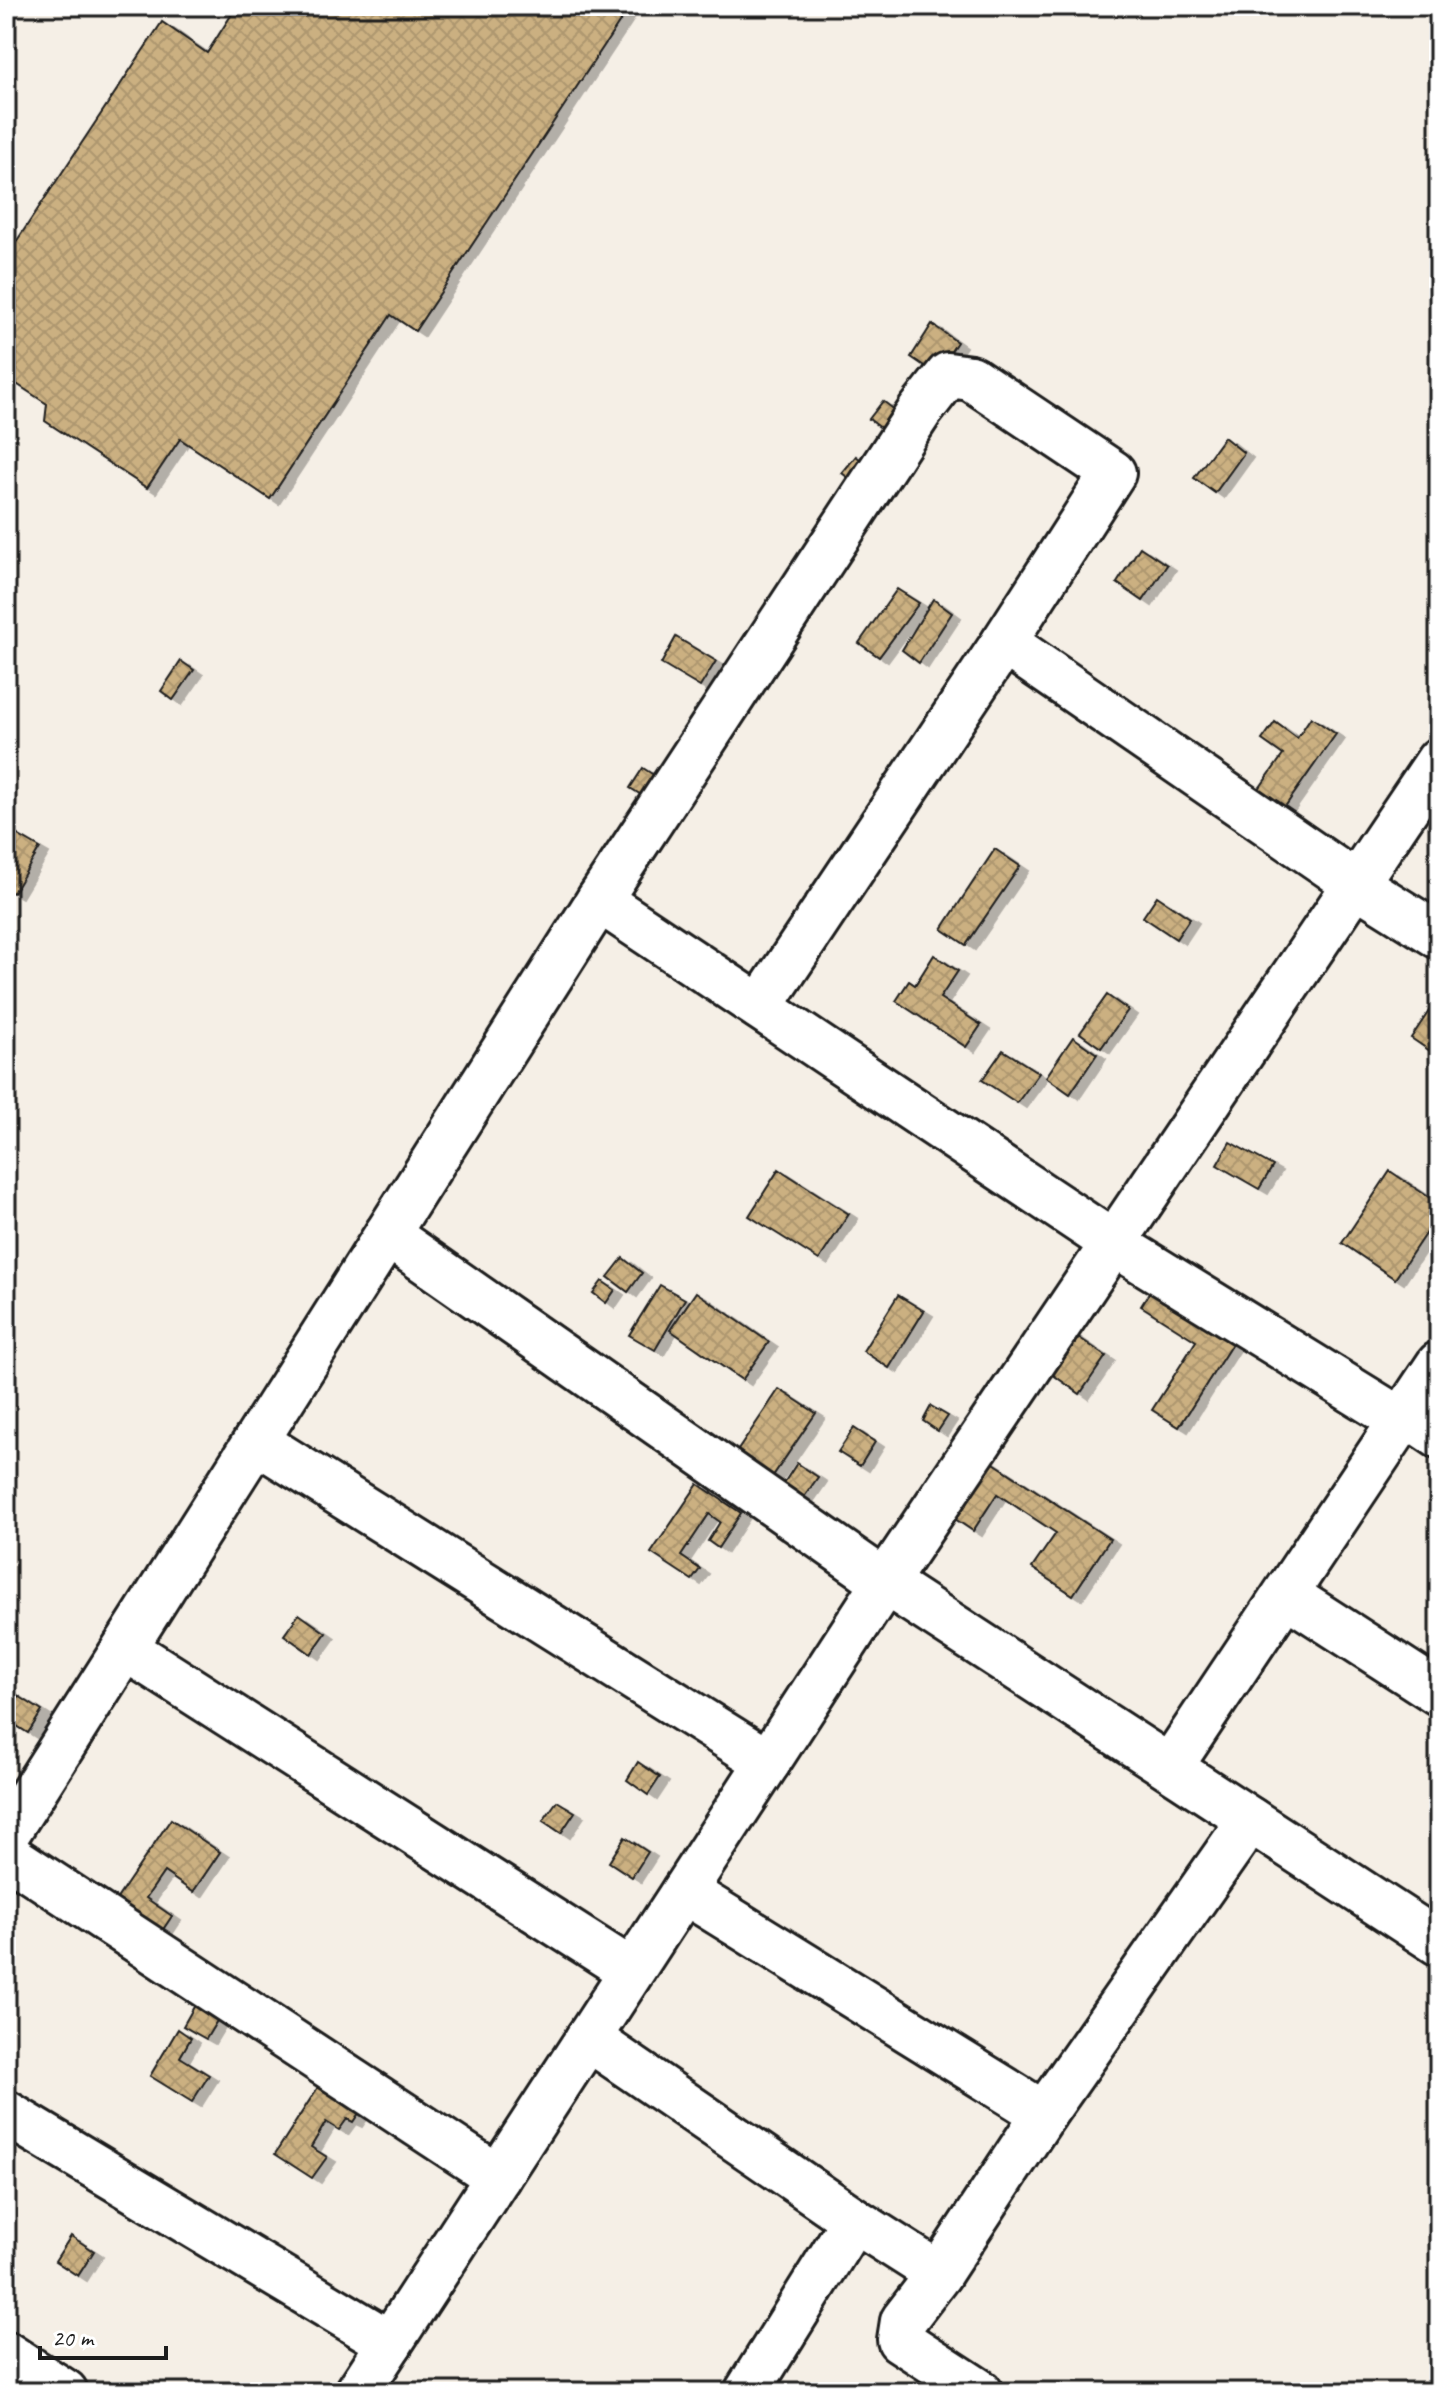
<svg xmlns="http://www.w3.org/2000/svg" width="1445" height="2398" font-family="Caveat,sans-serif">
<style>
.building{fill:url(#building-cross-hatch);stroke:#1c1c1c;stroke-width:2;filter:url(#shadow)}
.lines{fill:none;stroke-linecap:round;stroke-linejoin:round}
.minor-casing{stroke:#1c1c1c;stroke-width:50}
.minor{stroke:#fff;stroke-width:44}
</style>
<defs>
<pattern id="building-cross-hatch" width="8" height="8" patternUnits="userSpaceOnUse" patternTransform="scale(2)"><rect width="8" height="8" fill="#cbb081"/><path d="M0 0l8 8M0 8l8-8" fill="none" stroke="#ae976f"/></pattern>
<filter id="shadow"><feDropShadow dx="9" dy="5" stdDeviation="0" flood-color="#0004"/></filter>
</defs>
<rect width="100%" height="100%" fill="#f5efe6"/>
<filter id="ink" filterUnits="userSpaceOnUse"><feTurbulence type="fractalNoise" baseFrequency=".0125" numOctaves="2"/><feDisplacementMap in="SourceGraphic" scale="16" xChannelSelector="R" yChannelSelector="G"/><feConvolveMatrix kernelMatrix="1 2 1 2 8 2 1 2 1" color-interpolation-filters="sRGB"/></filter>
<g filter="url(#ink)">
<g class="building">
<path d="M237 6H612L625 14 415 331 391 315 270 499 180 439 147 488 45 421 47 404 6 377V257L162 22 207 53Z"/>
<path d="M932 324 957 342 936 374 911 357Z"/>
<path d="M883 401 904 417 890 435 869 419Z"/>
<path d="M1224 437 1244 453 1215 493 1194 478Z"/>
<path d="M856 456 873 469 859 486 842 473Z"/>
<path d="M1140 547 1167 565 1143 601 1117 583Z"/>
<path d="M897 589 919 603 879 657 859 643Z"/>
<path d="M933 599 952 613 919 663 902 650Z"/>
<path d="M676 637 716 661 700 687 661 664Z"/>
<path d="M181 661 194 670 173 700 161 691Z"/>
<path d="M1311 717 1336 734 1284 808 1258 790 1283 755 1262 740 1275 722 1297 738Z"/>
<path d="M643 768 660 779 648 799 630 788Z"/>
<path d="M16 834 40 848 13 893 6 889V850Z"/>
<path d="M995 849 1020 866 966 945 942 929Z"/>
<path d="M1157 896 1190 918 1176 939 1143 917Z"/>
<path d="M934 955 958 971 940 998 981 1025 966 1047 896 1001 909 981 915 985Z"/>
<path d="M1107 995 1128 1010 1101 1048 1080 1033Z"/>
<path d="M1439 996V1057L1411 1038Z"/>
<path d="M1073 1037 1097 1054 1070 1094 1046 1077Z"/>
<path d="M1003 1050 1039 1073 1017 1103 982 1080Z"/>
<path d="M1230 1142 1273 1166 1259 1189 1217 1165Z"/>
<path d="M779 1169 849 1214 819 1260 749 1216Z"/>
<path d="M1390 1171 1439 1204V1213L1395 1279 1342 1243Z"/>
<path d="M623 1258 642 1273 628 1292 608 1277Z"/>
<path d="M602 1281 615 1290 606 1303 593 1293Z"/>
<path d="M1155 1284 1237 1336 1179 1427 1152 1410 1196 1341 1141 1306Z"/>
<path d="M660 1285 685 1299 655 1350 629 1335Z"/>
<path d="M696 1292 769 1342 742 1380 670 1330Z"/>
<path d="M898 1295 924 1311 889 1368 863 1351Z"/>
<path d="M1068 1330 1106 1356 1080 1394 1042 1367Z"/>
<path d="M779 1389 816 1413 768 1483 732 1459Z"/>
<path d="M931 1406 948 1416 938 1431 923 1421Z"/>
<path d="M854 1428 875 1442 860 1466 838 1452Z"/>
<path d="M983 1456 1110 1539 1073 1595 1032 1568 1056 1533 997 1494 973 1531 946 1513Z"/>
<path d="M797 1463 818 1477 804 1497 784 1483Z"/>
<path d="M698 1484 741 1513 718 1548 708 1541 720 1522 709 1514 681 1556 700 1569 692 1580 651 1553Z"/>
<path d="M299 1614 326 1633 311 1654 284 1635Z"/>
<path d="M6 1688 42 1711 28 1733 6 1719Z"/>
<path d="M638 1762 660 1777 648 1795 627 1780Z"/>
<path d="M557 1801 575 1812 561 1833 543 1821Z"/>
<path d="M171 1819 220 1852 193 1892 164 1872 146 1898 172 1916 158 1937 112 1906Z"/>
<path d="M625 1837 648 1852 632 1877 609 1862Z"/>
<path d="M195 2005 218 2019 206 2039 183 2026Z"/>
<path d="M178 2029 191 2038 180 2057 209 2075 192 2102 150 2076Z"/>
<path d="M322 2081 363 2107 353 2122 347 2119 339 2130 326 2122 311 2147 327 2157 312 2178 275 2154Z"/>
<path d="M71 2236 94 2251 78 2276 55 2261Z"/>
</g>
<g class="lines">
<defs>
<g id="minor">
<path d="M1004 642 1356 884 1439 936"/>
<path d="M599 900 1113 1243 1402 1421"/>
<path d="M387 1234 885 1582 1439 1943"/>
<path d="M1406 1414 1439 1436"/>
<path d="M256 1441 768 1762"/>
<path d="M1287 1595 1439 1693"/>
<path d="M125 1648 631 1971"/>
<path d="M1170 1767 1439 1364"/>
<path d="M6 1835 599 900 920 411 948 375 971 378 1113 473 1004 642 760 1007"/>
<path d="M6 1854 498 2177"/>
<path d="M684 1891 1044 2114"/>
<path d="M588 2038 854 2220 939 2274"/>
<path d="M6 2113 390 2343"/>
<path d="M6 2354 65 2392"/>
<path d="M358 2392 885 1582 1439 760"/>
<path d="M747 2392 854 2220"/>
<path d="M980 2392 900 2340 903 2321 939 2274 1044 2114 1250 1820"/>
</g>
</defs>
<use href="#minor" class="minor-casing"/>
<use href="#minor" class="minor"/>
</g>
</g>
<rect width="1445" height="2398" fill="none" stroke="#fff" stroke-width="32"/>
<rect x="16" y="16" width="1413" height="2366" fill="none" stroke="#1c1c1c" stroke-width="3" filter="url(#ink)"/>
<path d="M40 2346v12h126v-12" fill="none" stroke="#1c1c1c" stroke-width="4"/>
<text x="52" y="2346" font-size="24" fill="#1c1c1c" stroke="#ffffff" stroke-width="6" paint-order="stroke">20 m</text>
</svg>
